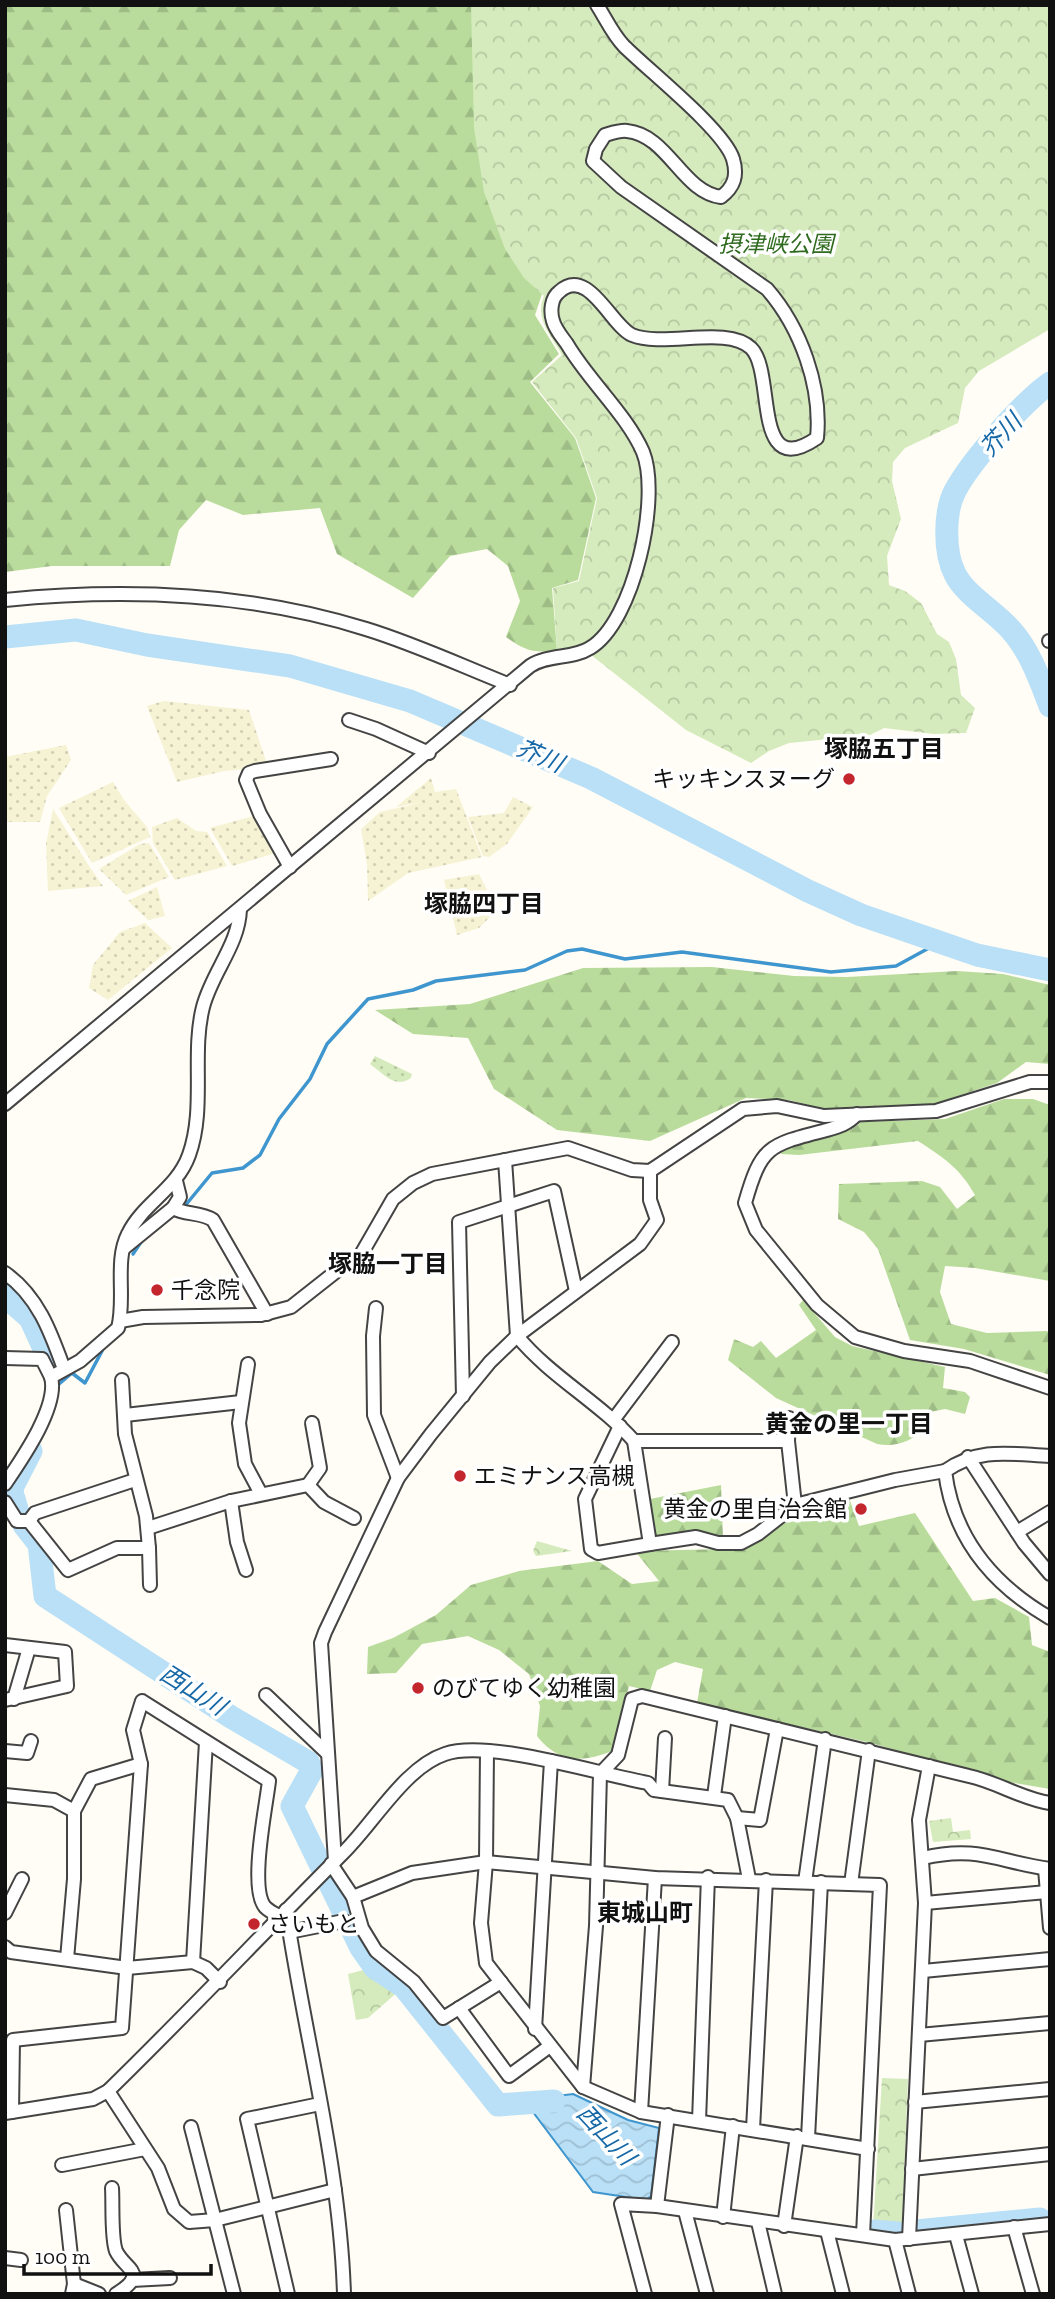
<svg xmlns="http://www.w3.org/2000/svg" width="1055" height="2299" font-family="'Zilla Slab','Noto Sans JP',serif">
<style>
.farmland{fill:url(#farmland-dots)}
.grass{fill:url(#grass-dots)}
.forest{fill:url(#forest-firs)}
.park{fill:url(#park-crowns)}
.water{fill:url(#water-waves);stroke:#3f96cf;stroke-width:2}
.lines{fill:none;stroke-linecap:round;stroke-linejoin:round}
.stream{stroke:#3f96cf;stroke-width:3.5}
.river{stroke:#b9e0f7;stroke-width:23}
.minor-casing{stroke:#444;stroke-width:16}
.minor{stroke:#fff;stroke-width:12}
.poi-dot{fill:#c4262e;stroke:#fff;stroke-width:2.5}
.labels{text-anchor:middle;stroke-width:7;stroke-linejoin:round;paint-order:stroke}
.park-label{font-size:23px;font-style:italic;fill:#2f6b1f;stroke:#fff}
.poi-label{font-size:23px;fill:#111;stroke:#fff;text-anchor:start}
.water-label{font-size:24px;font-style:italic;fill:#1768a6;stroke:#fff}
.neighbourhood-label{font-size:24px;font-weight:bold;fill:#111;stroke:#fff}
</style>
<defs>
<pattern id="farmland-dots" width="8" height="8" patternUnits="userSpaceOnUse" patternTransform="scale(1.75)"><rect width="8" height="8" fill="#f6f3d4"/><path d="M2 2h.1M6 6h.1" fill="none" stroke="#d2cfb5" stroke-width="1.8" stroke-linecap="round"/></pattern>
<pattern id="grass-dots" width="8" height="8" patternUnits="userSpaceOnUse" patternTransform="scale(1.75)"><rect width="8" height="8" fill="#d5ebbd"/><path d="M2 2h.1M6 6h.1" fill="none" stroke="#b6c8a1" stroke-width="1.8" stroke-linecap="round"/></pattern>
<pattern id="forest-firs" width="22" height="20" patternUnits="userSpaceOnUse" patternTransform="scale(1.75)"><rect width="22" height="20" fill="#b9dc9c"/><path d="M5 1l3.5 6h-7zM16 11l3.5 6h-7z" fill="#9ebc85"/></pattern>
<pattern id="park-crowns" width="20" height="18" patternUnits="userSpaceOnUse" patternTransform="scale(1.75)"><rect width="20" height="18" fill="#d5ebbd"/><path d="M2 6a3 3 0 1 1 6 0M12 15a3 3 0 1 1 6 0" fill="none" stroke="#b6c8a1"/></pattern>
<pattern id="water-waves" width="16" height="10" patternUnits="userSpaceOnUse" patternTransform="scale(1.75)"><rect width="16" height="10" fill="#b9e0f7"/><path d="M0 5q4-4 8 0t8 0" fill="none" stroke="#9ebfd3"/></pattern>
</defs>
<rect width="100%" height="100%" fill="#fffdf5"/>
<g class="farmland">
<path d="M164 701 249 710 268 767 224 771 177 782 147 706Z"/>
<path d="M66 745 71 760 47 796 40 822H5V757Z"/>
<path d="M431 778 435 792 456 789 482 857 408 873 368 901 367 864 361 829 380 812 424 802 396 807Z"/>
<path d="M113 782 124 800 147 827 150 837 92 863 59 808Z"/>
<path d="M513 797 533 807 507 844 489 857 483 856 468 817 504 813Z"/>
<path d="M53 809 89 866 103 886 48 891 46 844Z"/>
<path d="M257 815 276 853 232 866 210 828Z"/>
<path d="M177 818 196 831 207 832 227 866 175 880 153 843 152 827Z"/>
<path d="M149 843 169 877 126 895 99 869 140 844Z"/>
<path d="M479 874 497 910 479 928 457 935 444 880Z"/>
<path d="M157 887 165 916 148 920 128 901Z"/>
<path d="M145 923 172 948 108 1000 89 988 93 965 120 932Z"/>
</g>
<path class="grass" d="M375 1056 412 1074 411 1078C395 1089 384 1074 370 1064Z"/>
<g class="forest">
<path d="M5 5H581L547 279 535 315 559 354 530 382 575 438 596 498 578 580 552 588 557 650C534 654 524 650 506 637L520 601 508 566 487 549 450 556 413 598 337 554 320 508 243 515 206 500 179 530 170 566H52L5 572Z"/>
<path d="M712 967 794 976 847 977 957 971 1003 974 1050 985V1064L1026 1062 997 1083 934 1104 824 1109 789 1100 746 1098 650 1141 557 1130 494 1089 468 1038 413 1034 375 1010 470 1004 583 968Z"/>
<path d="M1004 1099H1033L1050 1105V1281L975 1268 945 1266 940 1292 951 1324 987 1333 1047 1331 1050 1335V1375L964 1349 910 1340 878 1249 864 1232 838 1219 839 1184 922 1181 940 1187 957 1209 975 1195C959 1167 944 1158 918 1141L799 1155 781 1154 783 1148 852 1129 861 1122 945 1119Z"/>
<path d="M803 1300 835 1337 852 1346 945 1367 943 1388 965 1392 970 1397 965 1414 945 1409 925 1413 928 1429C910 1440 898 1448 877 1444L776 1398 728 1360 734 1339 753 1347 761 1341 776 1358 816 1330 799 1305Z"/>
<path d="M721 1485 723 1538 655 1537 650 1499Z"/>
<path d="M849 1498 859 1526 915 1513 973 1601 995 1598 1029 1617 1032 1645 1050 1652V1789L997 1780 871 1743 697 1703 703 1669 675 1662 657 1670 650 1691 629 1686 612 1751C582 1763 558 1763 537 1736L540 1706 529 1674 499 1650 468 1636 422 1644 396 1673 367 1674 368 1647 393 1638 436 1615 471 1585 519 1571 598 1561 632 1584 659 1581 635 1551 727 1549 760 1539 796 1516Z"/>
</g>
<g class="park">
<path d="M471 5H1050V329L979 371 965 388 958 423 905 448 893 462 892 481 901 519 887 556 889 585 905 591 921 603 937 634 949 642 956 659 961 695 975 708 966 733 934 734 884 728 870 735 789 743 769 751 751 763 686 730 581 647 557 650 553 588 579 581 597 498 576 438 532 382 562 355C551 335 534 319 544 296L524 278 505 249 484 192 474 128Z"/>
<path d="M537 1541 572 1551 536 1556 533 1551Z"/>
<path d="M951 1818 953 1832 970 1830 971 1839 933 1842 929 1821Z"/>
<path d="M371 1968 401 1989 368 2018 356 2020 348 1974Z"/>
<path d="M882 2078 908 2079 902 2228 897 2232 873 2229Z"/>
</g>
<path class="water" d="M573 2094 628 2120 659 2128 651 2196 646 2200 593 2192 524 2100Z"/>
<g class="lines">
<g class="stream">
<path d="M184 1207 212 1173 243 1168 260 1155 279 1119 310 1079 327 1044 368 999 413 990 436 981 525 970 567 951 582 949 625 959 682 952 831 972 896 966 940 942"/>
<path d="M133 1254 143 1239"/>
<path d="M59 1384 72 1373 85 1383 102 1351"/>
</g>
<g class="river">
<path d="M1050 383C1022 403 971 461 955 491 944 512 944 553 955 574 965 595 996 612 1011 630 1030 651 1040 680 1050 706"/>
<path d="M5 637 76 630 147 645 290 666 410 701 591 778 808 891 861 915 977 955 1050 970"/>
<path d="M5 1296 30 1318 51 1364"/>
<path d="M13 1486 31 1451"/>
<path d="M12 1492 19 1516"/>
<path d="M24 1525 39 1544 45 1596 231 1717 308 1762 312 1770 292 1806 321 1866"/>
<path d="M327 1878 361 1948 375 1968 404 1987 498 2105 554 2101"/>
<path d="M874 2231 898 2233"/>
<path d="M916 2231 1040 2219"/>
</g>
<defs>
<g id="minor">
<path d="M5 600C126 588 249 592 366 629 415 644 462 666 510 685"/>
<path d="M1049 641H1050"/>
<path d="M349 720 376 729 429 753"/>
<path d="M290 867 260 814 246 780 249 773 255 771 331 759"/>
<path d="M5 1104 530 666C548 654 573 659 590 648 634 622 661 497 643 452 627 415 588 380 567 344 562 337 555 329 553 321 550 312 551 298 559 292 588 265 611 326 632 335 664 348 727 325 751 348 776 372 751 483 817 438 822 387 801 328 767 289L621 187 593 161 596 149 605 135C612 133 621 130 627 131 668 135 682 192 721 197 734 187 738 176 733 159 724 130 649 71 624 46 613 35 606 19 597 5"/>
<path d="M857 1114C847 1125 837 1127 823 1131 768 1145 761 1147 745 1203L756 1230 817 1305 855 1337 904 1351 970 1361 1050 1388"/>
<path d="M505 1160 517 1336C551 1377 599 1402 634 1441"/>
<path d="M173 1208C185 1215 201 1212 213 1220L267 1314"/>
<path d="M124 1248 173 1208 180 1197 176 1181"/>
<path d="M5 1273C38 1296 51 1333 64 1369"/>
<path d="M376 1308 373 1336 374 1415 398 1478"/>
<path d="M120 1321 143 1317 261 1315 291 1307 338 1270 359 1258 393 1199 413 1183 432 1174 568 1148 632 1170 650 1171 743 1109 777 1106 824 1116 936 1111 1030 1082H1050"/>
<path d="M5 1358 42 1359 51 1377"/>
<path d="M248 1364 239 1423 245 1464 261 1494"/>
<path d="M122 1380 125 1434 146 1516 149 1548"/>
<path d="M463 1396 459 1222 554 1191 576 1291"/>
<path d="M125 1415 241 1402"/>
<path d="M614 1419 672 1342"/>
<path d="M620 1426 585 1499 591 1549 598 1553 650 1544"/>
<path d="M788 1441 789 1418"/>
<path d="M1050 1456C1009 1454 980 1447 945 1471 953 1537 993 1585 1050 1618"/>
<path d="M968 1457 1024 1543 1050 1574"/>
<path d="M5 1484C22 1459 59 1406 51 1377L80 1361 118 1328C126 1299 114 1261 128 1234 143 1203 177 1189 189 1155 206 1108 191 1054 203 1007 212 972 239 945 240 909"/>
<path d="M308 1485 320 1468 312 1423"/>
<path d="M231 1501 237 1542 246 1570"/>
<path d="M5 1502 17 1521H29L68 1570 117 1548H149L150 1585"/>
<path d="M795 1505 788 1441H634L650 1544 696 1537 718 1543H741L758 1534 795 1505 895 1480 945 1471"/>
<path d="M29 1521 35 1513 135 1480"/>
<path d="M148 1528 231 1501 308 1485 324 1502 354 1518"/>
<path d="M1017 1532 1050 1512"/>
<path d="M5 1645 65 1652 67 1686 5 1700"/>
<path d="M266 1695 327 1753"/>
<path d="M14 1699 29 1648"/>
<path d="M5 1751 27 1753 31 1741"/>
<path d="M487 1751 486 1862 481 1923 486 1963 583 2087 641 2112 868 2149"/>
<path d="M662 1791 665 1738"/>
<path d="M5 1795 54 1800 74 1811V1879L67 1959"/>
<path d="M714 1796 725 1716"/>
<path d="M74 1811 91 1779 141 1764"/>
<path d="M737 1818 760 1820 777 1729"/>
<path d="M923 1858C978 1845 998 1862 1050 1869"/>
<path d="M335 1861 321 1643 325 1632 398 1478 431 1434 490 1362 517 1336 640 1244 657 1220 650 1200V1171"/>
<path d="M331 1864 353 1897 362 1928 376 1951 414 1982 443 2018 501 1982"/>
<path d="M1045 1869 1050 1928"/>
<path d="M805 1882 825 1739"/>
<path d="M851 1884 869 1750"/>
<path d="M353 1897 412 1873 486 1862 655 1878 880 1885 863 2235"/>
<path d="M925 1903 1047 1892"/>
<path d="M286 1910C305 2038 340 2165 344 2294"/>
<path d="M5 1913 22 1879"/>
<path d="M289 1932 344 1921"/>
<path d="M5 1947 11 1952 127 1968 193 1962 206 1968 220 1982"/>
<path d="M193 1962 206 1742"/>
<path d="M923 1971 1050 1959"/>
<path d="M459 2008 509 2076 550 2046"/>
<path d="M535 2029 551 1761"/>
<path d="M919 2035 1050 2023"/>
<path d="M583 2087 596 1926 600 1774 618 1755 632 1699 642 1696C751 1722 860 1749 969 1776 997 1782 1022 1799 1050 1803"/>
<path d="M108 2091 158 2168 174 2209 189 2222 215 2220 335 2190"/>
<path d="M915 2102 1050 2089"/>
<path d="M12 2112 13 2040 122 2028 141 1764 133 1730 142 1701 269 1781C266 1807 249 1888 265 1907 269 1911 275 1914 279 1916"/>
<path d="M641 2112 655 1878"/>
<path d="M5 2113 93 2099 108 2091C188 2013 264 1932 343 1853 373 1824 405 1767 445 1754 488 1739 599 1774 648 1783L654 1790 728 1800 737 1818 749 1879"/>
<path d="M699 2121 708 1877"/>
<path d="M191 2127 234 2294"/>
<path d="M753 2129 766 1880"/>
<path d="M808 2138 821 1882"/>
<path d="M62 2165 145 2149"/>
<path d="M912 2169 1050 2154"/>
<path d="M112 2188C113 2203 111 2238 116 2251 125 2270 150 2273 116 2294"/>
<path d="M657 2206 668 2115"/>
<path d="M66 2210 74 2284 72 2294"/>
<path d="M685 2211 707 2294"/>
<path d="M723 2217 733 2126"/>
<path d="M758 2222 775 2294"/>
<path d="M784 2226 797 2136"/>
<path d="M1014 2227 1033 2294"/>
<path d="M827 2231 843 2294"/>
<path d="M956 2235 972 2294"/>
<path d="M909 2239 925 1903 919 1820 929 1766"/>
<path d="M895 2240 909 2294"/>
<path d="M5 2258 21 2260"/>
<path d="M132 2280 170 2278"/>
<path d="M74 2284 99 2294"/>
<path d="M288 2294 247 2119 320 2104"/>
<path d="M645 2294 621 2204 657 2206 895 2240 1050 2224"/>
</g>
</defs>
<use href="#minor" class="minor-casing"/>
<use href="#minor" class="minor"/>
</g>
<g class="poi-dot">
<circle cx="849" cy="779" r="7"/>
<circle cx="157" cy="1290" r="7"/>
<circle cx="460" cy="1476" r="7"/>
<circle cx="861" cy="1509" r="7"/>
<circle cx="418" cy="1688" r="7"/>
<circle cx="254" cy="1924" r="7"/>
</g>
<g class="labels">
<g class="park-label">
<text x="776" y="252">摂津峡公園</text>
</g>
<g class="poi-label">
<text x="835" y="787" text-anchor="end">キッキンスヌーグ</text>
<text x="171" y="1298">千念院</text>
<text x="474" y="1484">エミナンス高槻</text>
<text x="847" y="1517" text-anchor="end">黄金の里自治会館</text>
<text x="432" y="1696">のびてゆく幼稚園</text>
<text x="268" y="1932">さいもと</text>
</g>
<g class="water-label">
<text transform="translate(1001 435) rotate(-47)" y="8">芥川</text>
<text transform="translate(540 756) rotate(23)" y="8">芥川</text>
<text transform="translate(193 1690) rotate(32)" y="8">西山川</text>
<text transform="translate(606 2135) rotate(47)" y="8">西山川</text>
</g>
<g class="neighbourhood-label">
<text x="884" y="757">塚脇五丁目</text>
<text x="484" y="912">塚脇四丁目</text>
<text x="388" y="1272">塚脇一丁目</text>
<text x="849" y="1432">黄金の里一丁目</text>
<text x="645" y="1921">東城山町</text>
</g>
</g>
<rect width="1055" height="2299" fill="none" stroke="#111111" stroke-width="14"/>
<path d="M24 2264v10h187v-10" fill="none" stroke="#111111" stroke-width="3.5"/>
<text x="35" y="2264" font-size="21" fill="#111111" stroke="#ffffff" stroke-width="5" paint-order="stroke">100 m</text>
</svg>
